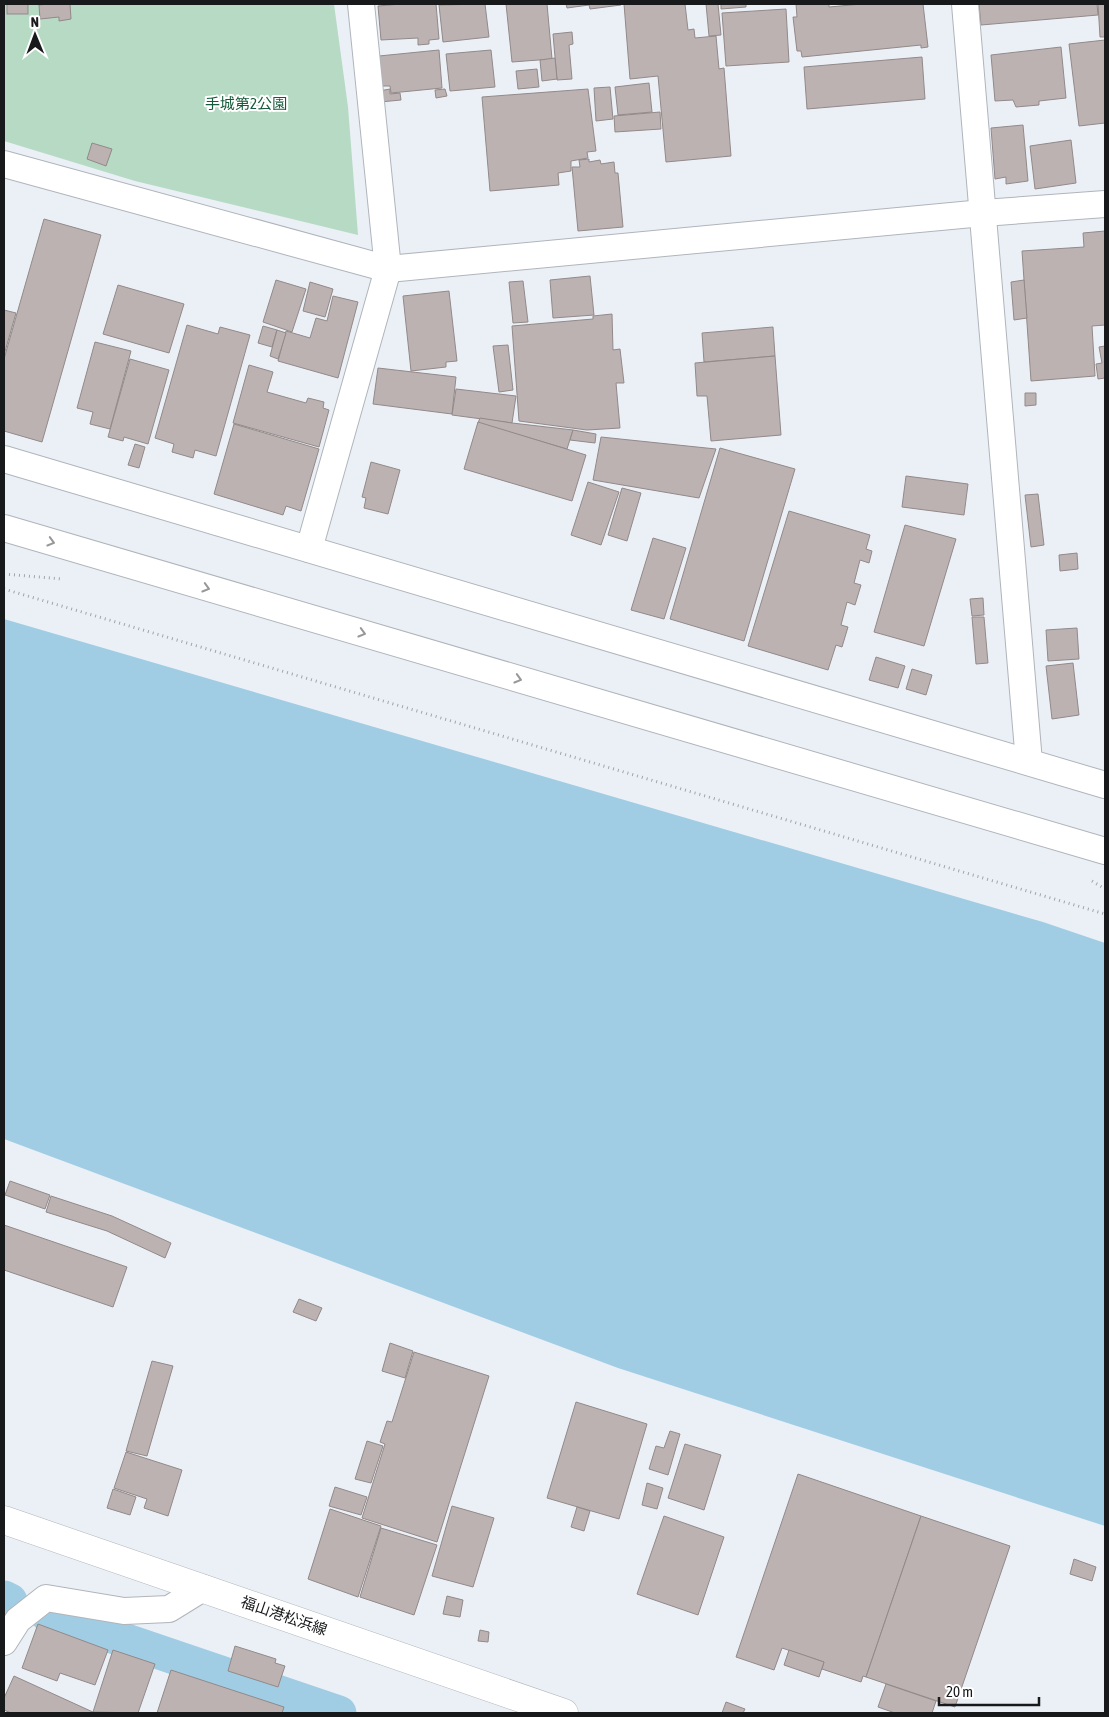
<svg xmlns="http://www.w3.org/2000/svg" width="1109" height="1717" font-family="'Asap Condensed','Noto Sans JP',sans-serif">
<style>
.green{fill:#b6dac4}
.water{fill:#a1cde4}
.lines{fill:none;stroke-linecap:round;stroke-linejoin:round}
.canal{stroke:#a1cde4;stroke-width:35}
.building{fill:#bcb2b1;stroke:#928989}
.minor-casing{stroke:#b0b5bb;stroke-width:28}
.secondary-casing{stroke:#b0b5bb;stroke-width:29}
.path{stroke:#a0a4a9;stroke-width:3;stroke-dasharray:1 4;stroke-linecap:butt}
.minor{stroke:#fff;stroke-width:26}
.secondary{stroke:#fff;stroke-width:28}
.oneway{stroke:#979898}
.labels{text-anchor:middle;stroke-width:4;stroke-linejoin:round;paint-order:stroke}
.park-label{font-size:15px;fill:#155a3a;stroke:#fff}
.street-label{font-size:15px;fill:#17191b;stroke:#fff}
</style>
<rect width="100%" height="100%" fill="#ebf0f7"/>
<path class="green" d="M4 4H334L348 107 358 235 135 181 4 141Z"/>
<path class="water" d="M4 619 1043 922 1105 943V1526L618 1368 4 1139Z"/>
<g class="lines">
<g class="canal">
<path d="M4 1598 10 1601"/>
<path d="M47 1614 339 1713"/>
</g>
</g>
<g class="building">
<rect x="7" y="4" width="21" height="10"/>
<path d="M48 4H70L71 19 59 21V17L40 19 39 5Z"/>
<path d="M401 4H436L439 39 429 40V44L418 45V38L381 40 378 6Z"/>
<path d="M485 4 489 37 443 42 439 5Z"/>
<path d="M506 4H547L552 59 512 62Z"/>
<path d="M566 4H621V5L590 9 589 5 567 8Z"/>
<path d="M624 4H685L688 30 694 29 695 38 716 36 719 69 724 68 731 156 666 162 658 76 630 79Z"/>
<path d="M706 4H718L721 35 709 36Z"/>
<path d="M721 4H746V7L721 9Z"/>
<path d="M796 4H829V7L862 4H923L928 47 921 48V45L802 57 801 51H797L793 17H797Z"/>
<path d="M979 4H1097L1098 15 981 25Z"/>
<path d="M1098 4H1105V37H1100Z"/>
<path d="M786 9 789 62 726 66 722 13Z"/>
<path d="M572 32 573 44 569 45 572 79 557 80 553 34Z"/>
<path d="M1105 40V123L1079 126 1069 44Z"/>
<path d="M1061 47 1066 98 1039 101V105L1016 107 1013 100 995 101 991 55Z"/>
<path d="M439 50 442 88 391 93 390 86H381L379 56Z"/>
<path d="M491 50 495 87 450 91 446 54Z"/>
<path d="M922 57 925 99 807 109 804 67Z"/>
<path d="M555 58 557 79 542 81 540 60Z"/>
<path d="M537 69 539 87 518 89 516 71Z"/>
<path d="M649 83 652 112 618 115 615 87Z"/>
<path d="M610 87 613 119 596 121 594 88Z"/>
<path d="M390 89V94L400 93 401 100 380 102 379 91Z"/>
<path d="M445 89 447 96 436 98 435 90Z"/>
<path d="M588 89 596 151 587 152 588 158 571 161V171L558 173 559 185 490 191 482 97Z"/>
<path d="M660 112 661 129 615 132 614 116Z"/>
<path d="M1023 125 1028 181 1006 184V177L995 179 991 128Z"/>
<path d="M1071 140 1076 183 1035 189 1030 146Z"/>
<path d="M92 143 112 149 106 166 87 159Z"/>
<path d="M589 159V162L600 160 601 164 614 162 615 173H618L623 227 578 231 572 167H580L579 160Z"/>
<path d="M44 219 101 235 42 442 4 431V359Z"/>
<path d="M1105 231V325L1092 326 1095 376 1031 381 1022 251 1084 247 1083 233Z"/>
<path d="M590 276 594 315 553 318 550 280Z"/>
<path d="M276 280 306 289 292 332 263 322Z"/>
<path d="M1024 280 1027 318 1014 320 1011 282Z"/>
<path d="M523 281 528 322 513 323 509 282Z"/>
<path d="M310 282 333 289 325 317 303 311Z"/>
<path d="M118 285 184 304 169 353 103 334Z"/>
<path d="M449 291 457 361 446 362V367L411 371 403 296Z"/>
<path d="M333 296 358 302 338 378 278 361 286 331 310 338 316 318 327 321Z"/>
<path d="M4 310 16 313 4 355Z"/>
<path d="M612 314 613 350 620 349 624 383H616L620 428 587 430 519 421 512 326 593 319V316Z"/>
<path d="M187 325 218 334 220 327 250 335 216 456 195 450 193 458 172 452 174 444 155 438Z"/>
<path d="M263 326 277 330 272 347 258 343Z"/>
<path d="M773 327 775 356 704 362 702 333Z"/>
<path d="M277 330 286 333 278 359 270 356Z"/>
<path d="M95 342 131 351 110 429 90 424 93 412 77 408Z"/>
<path d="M508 345 513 390 499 392 493 346Z"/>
<path d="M1105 346V378L1098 379 1096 364 1102 363 1099 347Z"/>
<path d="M775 356 781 435 711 441 707 396H697L695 363Z"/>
<path d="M130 359 169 370 148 444 124 437 123 441 108 437Z"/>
<path d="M249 365 273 372 267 392 306 403 308 398 324 402 323 408 329 410 319 447 233 423Z"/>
<path d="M378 368 456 377 452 414 373 404Z"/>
<path d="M456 389 516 396 512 423 452 415Z"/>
<path d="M1025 393H1036V405L1025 406Z"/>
<path d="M480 418 512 423 573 430 567 449 478 423Z"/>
<path d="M478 422 586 455 572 501 464 469Z"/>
<path d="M234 424 319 449 301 511 286 506 283 515 214 494Z"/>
<path d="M573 430 596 434 595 443 570 440Z"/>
<path d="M601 437 716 449 699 498 593 480Z"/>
<path d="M135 444 145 447 139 468 128 465Z"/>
<path d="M720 448 795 469 744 641 670 619Z"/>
<path d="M371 462 400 470 388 514 364 508 366 498 362 497Z"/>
<path d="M906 476 968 484 964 515 902 507Z"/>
<path d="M588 482 619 492 601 545 571 535Z"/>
<path d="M622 488 641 493 627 541 608 535Z"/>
<path d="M1038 494 1044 545 1031 547 1025 495Z"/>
<path d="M789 511 870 535 866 549 872 551 869 563 860 560 854 583 861 585 855 605 847 602 841 625 848 627 842 647 836 645 828 670 748 646Z"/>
<path d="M905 525 956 539 924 646 874 632Z"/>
<path d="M653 538 686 548 664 619 631 610Z"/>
<path d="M1077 553 1078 569 1060 571 1059 555Z"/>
<path d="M983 598 984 615 972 616 970 599Z"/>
<path d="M972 617H984L988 663 976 664Z"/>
<path d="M1077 628 1079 659 1048 661 1046 630Z"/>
<path d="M876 657 905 666 898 688 869 680Z"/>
<path d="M1073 663 1079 715 1052 719 1046 666Z"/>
<path d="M912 669 932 675 926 695 906 689Z"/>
<path d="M10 1181 50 1195 45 1209 5 1195Z"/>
<path d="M51 1196 112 1216 171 1243 165 1258 107 1231 46 1212Z"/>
<path d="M4 1225 127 1267 113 1307 4 1270Z"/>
<path d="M299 1299 322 1308 316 1321 293 1312Z"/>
<path d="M390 1343 413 1351 405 1378 382 1371Z"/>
<path d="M414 1352 489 1376 437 1542 362 1518 385 1444 380 1442 387 1421 392 1422Z"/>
<path d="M152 1361 173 1366 147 1456 126 1451Z"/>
<path d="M576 1402 647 1424 619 1519 547 1498Z"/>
<path d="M670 1431 680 1434 668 1475 649 1469 656 1446 664 1448Z"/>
<path d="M367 1441 383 1446 371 1483 355 1479Z"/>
<path d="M685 1444 721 1455 704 1510 668 1498Z"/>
<path d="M126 1452 182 1470 168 1516 144 1508 147 1499 114 1488Z"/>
<path d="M798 1474 921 1516 866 1677 863 1676 861 1682 822 1669 824 1662 782 1648 774 1670 736 1657Z"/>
<path d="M647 1483 663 1488 657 1509 642 1505Z"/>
<path d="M335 1487 367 1497 361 1515 329 1506Z"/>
<path d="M113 1489 136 1497 130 1515 107 1508Z"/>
<path d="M452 1506 494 1518 473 1587 432 1576Z"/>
<path d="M577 1507 590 1511 584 1531 571 1527Z"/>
<path d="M330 1509 381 1526 358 1597 308 1579Z"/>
<path d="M664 1516 724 1537 698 1615 637 1594Z"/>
<path d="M921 1516 1010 1546 955 1707 866 1677Z"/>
<path d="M381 1528 437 1545 414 1615 360 1597Z"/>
<path d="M1074 1559 1096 1567 1092 1581 1070 1574Z"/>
<path d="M447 1596 463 1600 460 1617 443 1614Z"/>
<path d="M38 1624 108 1650 95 1685 60 1673 57 1681 22 1668Z"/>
<path d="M480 1630 489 1632 488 1642 478 1641Z"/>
<path d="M235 1646 276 1659 275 1663 285 1666 278 1687 228 1671Z"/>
<path d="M113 1650 155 1664 138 1713 93 1712Z"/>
<path d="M789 1650 824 1662 819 1677 784 1665Z"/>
<path d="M171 1670 284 1707 282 1713H157Z"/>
<path d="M14 1676 95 1713H11L4 1710V1698Z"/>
<path d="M886 1684 936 1701 932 1713H895L878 1707Z"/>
<path d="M726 1702 745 1709 743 1713H722Z"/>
</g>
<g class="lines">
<defs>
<g id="minor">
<path d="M965 4 1029 762"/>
<path d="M4 164 388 269 983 213 1105 204"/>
<path d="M4 459 1105 785"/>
<path d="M4 528 1105 851"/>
<path d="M309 549 388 269 361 4"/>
<path d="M4 1642 18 1620 46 1598 124 1611 169 1609 203 1588"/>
</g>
<path id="secondary" d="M4 1520 564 1713"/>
</defs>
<use href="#minor" class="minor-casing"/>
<use href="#secondary" class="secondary-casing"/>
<g class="path">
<path d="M4 574 62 579"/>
<path d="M4 589 1105 914"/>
<path d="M1092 881 1105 889"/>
</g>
<use href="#minor" class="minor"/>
<use href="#secondary" class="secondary"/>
</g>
<defs><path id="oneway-chevron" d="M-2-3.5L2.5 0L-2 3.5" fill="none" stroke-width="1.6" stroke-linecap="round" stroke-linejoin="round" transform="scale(1.25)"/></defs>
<g class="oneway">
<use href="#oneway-chevron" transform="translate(51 542) rotate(16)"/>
<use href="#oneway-chevron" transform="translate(206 588) rotate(16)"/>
<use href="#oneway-chevron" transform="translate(362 633) rotate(16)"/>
<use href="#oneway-chevron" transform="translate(518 679) rotate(16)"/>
</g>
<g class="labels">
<g class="park-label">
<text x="246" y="109">手城第2公園</text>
</g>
<g class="street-label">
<text transform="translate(284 1616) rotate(19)" y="5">福山港松浜線</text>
</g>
</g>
<rect width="1109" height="1717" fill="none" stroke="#17191b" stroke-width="10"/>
<g transform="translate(35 35) rotate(359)" stroke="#ffffff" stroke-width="4" paint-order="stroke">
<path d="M0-4L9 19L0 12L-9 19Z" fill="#17191b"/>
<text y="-8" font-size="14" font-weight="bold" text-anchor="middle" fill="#17191b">N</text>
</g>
<path d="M939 1697v8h100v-8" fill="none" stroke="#17191b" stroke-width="2.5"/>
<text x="946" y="1697" font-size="15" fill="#17191b" stroke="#ffffff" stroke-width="4" paint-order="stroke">20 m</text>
</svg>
